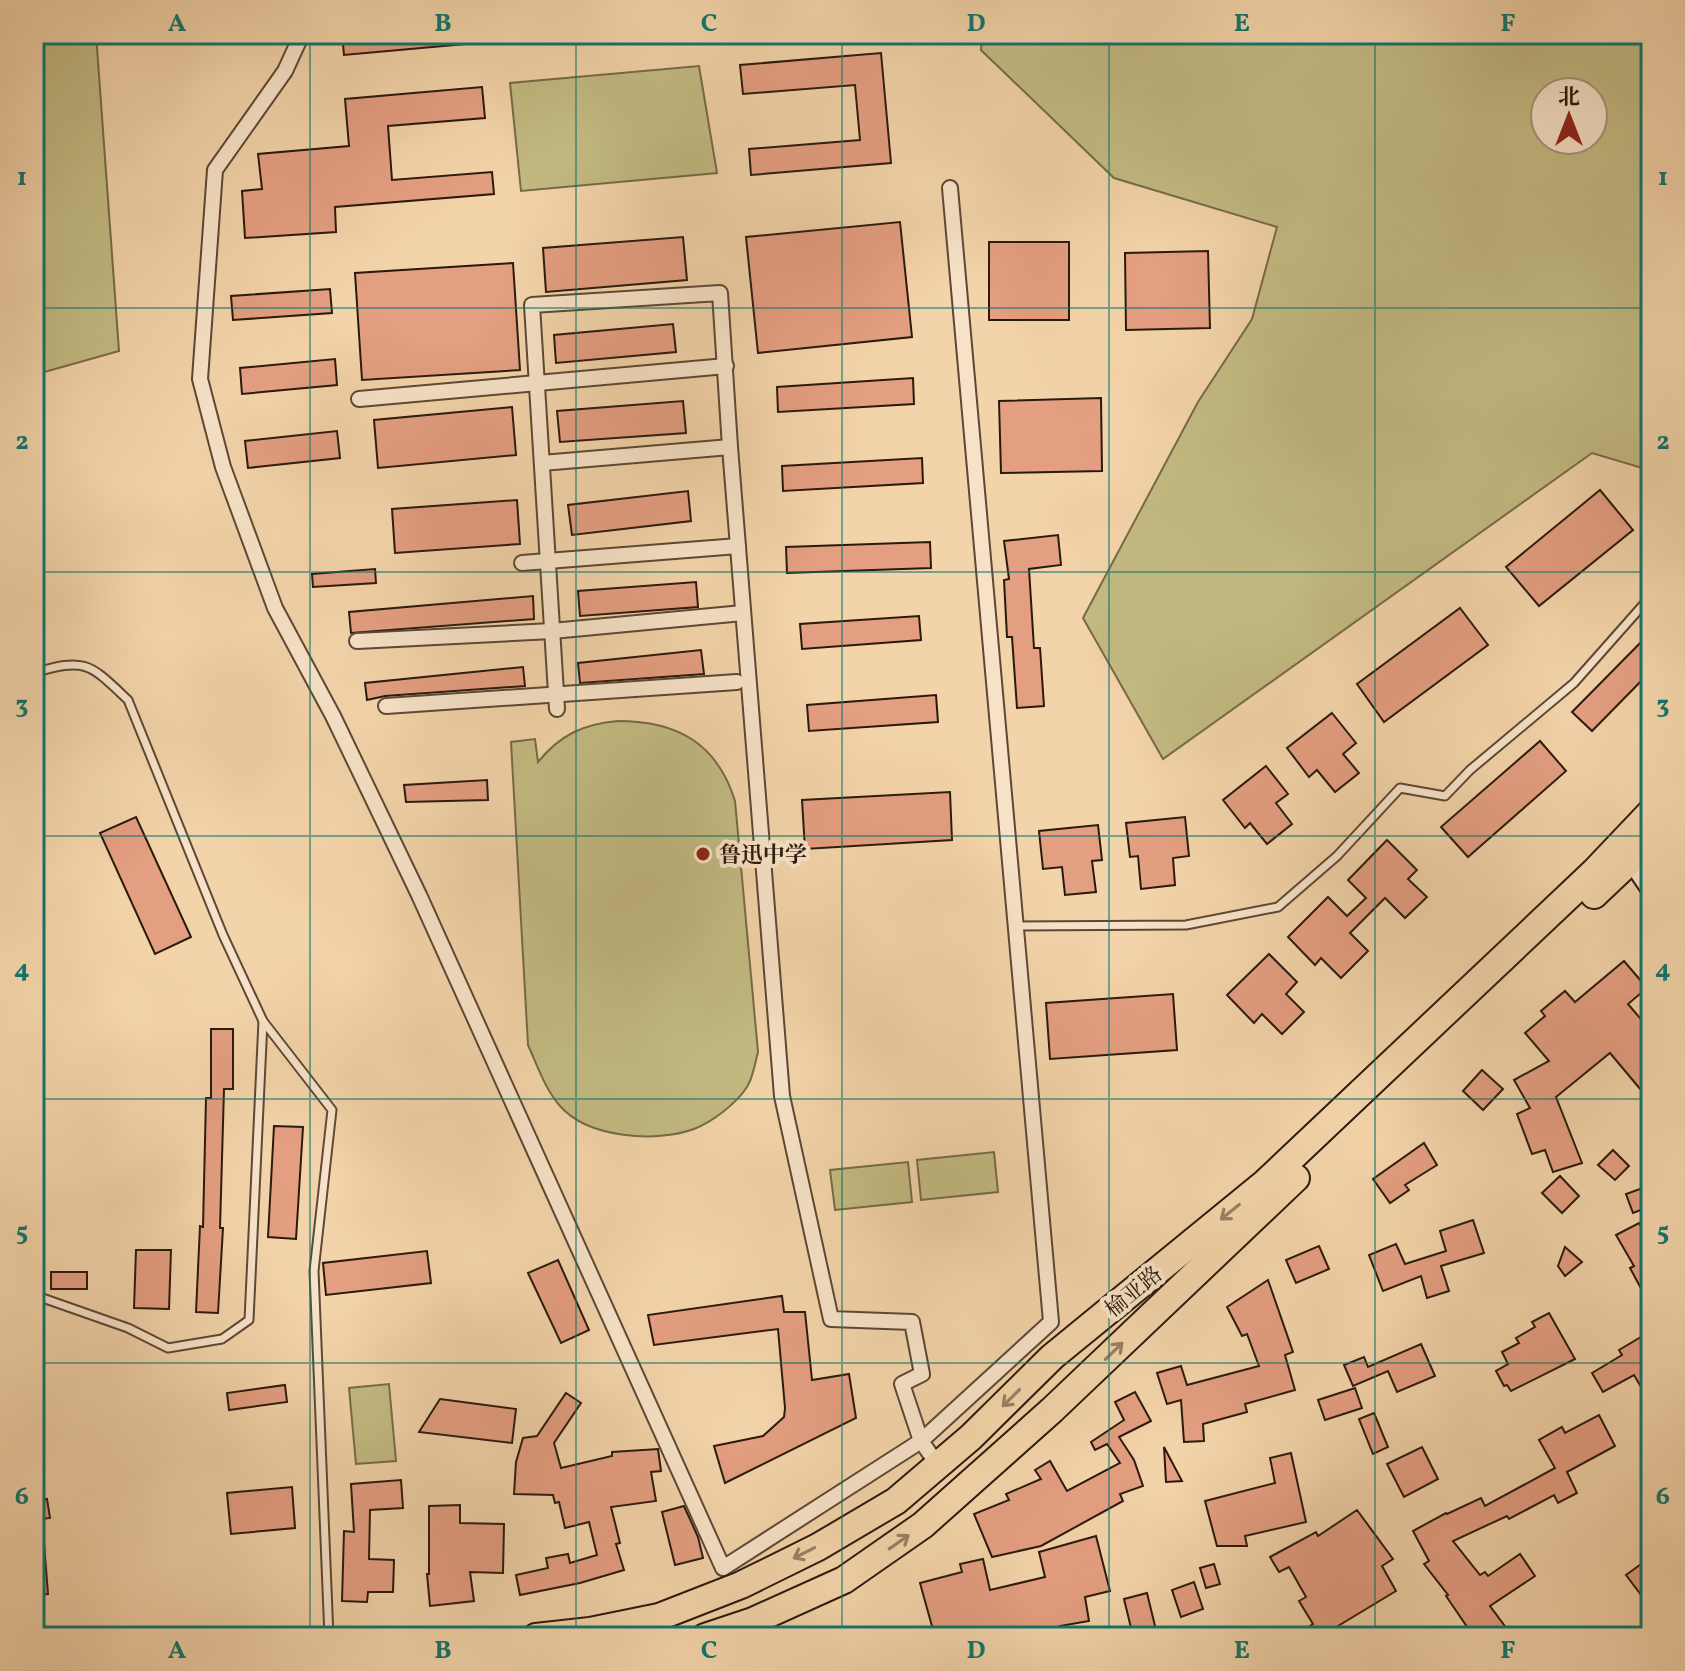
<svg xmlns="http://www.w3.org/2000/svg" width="1685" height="1671" font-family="Vollkorn,'Noto Serif SC',serif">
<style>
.green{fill:#c3ba82;stroke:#766a48;stroke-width:2;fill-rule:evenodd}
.building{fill:#e49e81;stroke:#2a1a0e;stroke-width:2}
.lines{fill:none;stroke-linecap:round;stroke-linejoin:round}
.lane-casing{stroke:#5c4835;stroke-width:11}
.street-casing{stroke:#5c4835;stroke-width:18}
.secondary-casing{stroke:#2a1a0e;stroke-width:24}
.highway-casing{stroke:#2a1a0e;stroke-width:30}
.lane{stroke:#f7e2c7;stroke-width:7}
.street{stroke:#f7e2c7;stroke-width:14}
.secondary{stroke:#f7e2c7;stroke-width:20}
.highway{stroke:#f3d3a9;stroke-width:26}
.oneway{stroke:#998063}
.grid{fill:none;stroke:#0f766e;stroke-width:2;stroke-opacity:0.55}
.poi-dot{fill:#8f2418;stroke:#f7e2c7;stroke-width:3}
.labels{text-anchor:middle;stroke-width:8;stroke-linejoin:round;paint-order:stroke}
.poi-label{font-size:22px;font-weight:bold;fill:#2a1a0e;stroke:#f7e2c7;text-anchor:start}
.street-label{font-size:22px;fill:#2a1a0e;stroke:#f7e2c7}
.neatline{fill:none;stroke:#0f766e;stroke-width:3}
.grid-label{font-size:26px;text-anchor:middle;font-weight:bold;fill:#0f766e}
</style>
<rect width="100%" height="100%" fill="#f3d3a9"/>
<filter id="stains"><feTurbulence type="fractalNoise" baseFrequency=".0025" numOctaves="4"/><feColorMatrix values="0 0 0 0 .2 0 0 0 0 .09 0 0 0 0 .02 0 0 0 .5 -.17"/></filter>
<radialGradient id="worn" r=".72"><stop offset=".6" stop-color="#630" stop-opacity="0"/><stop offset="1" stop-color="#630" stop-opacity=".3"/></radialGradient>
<g class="green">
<path d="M34 34H96L119 351 34 375Z"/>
<path d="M982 34H1630L1651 41V461L1642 468 1592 453 1163 759 1083 618 1198 402 1252 319 1277 227 1114 178 981 50ZM1593 92V140H1545V92Z"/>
<path d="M699 66 717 173 521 191 510 83Z"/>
<path d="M618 721C677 721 717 743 735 801L758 1052C755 1063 753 1078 747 1087 736 1104 712 1122 694 1129 656 1143 588 1138 560 1106 545 1089 537 1065 528 1045L511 742 535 739 538 762C560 735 583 724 618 721Z"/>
<path d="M994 1152 998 1192 921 1200 917 1160Z"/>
<path d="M908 1162 912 1202 835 1210 830 1170Z"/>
<path d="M389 1384 396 1461 356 1464 349 1388Z"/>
</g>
<g class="building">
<path d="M342 34H475L476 43 344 55Z"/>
<path d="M881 53 891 163 751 175 749 149 860 140 855 85 743 94 740 65Z"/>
<path d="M482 87 485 118 388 126 392 180 492 172 494 194 335 207 336 232 245 238 242 191 262 189 258 154 349 146 345 99Z"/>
<path d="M900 222 912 337 758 353 746 237Z"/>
<path d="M683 237 687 280 546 292 543 248Z"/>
<rect x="989" y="242" width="80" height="78"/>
<path d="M1208 251 1210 328 1126 330 1125 253Z"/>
<path d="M513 263 520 370 362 380 355 273Z"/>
<path d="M330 289 332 313 233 320 231 296Z"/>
<path d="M673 324 676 352 556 363 554 335Z"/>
<path d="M335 359 337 385 242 394 240 368Z"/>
<path d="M913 378 914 404 778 412 777 387Z"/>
<path d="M1101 398 1102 471 1001 473 999 401Z"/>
<path d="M683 401 686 433 560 442 557 411Z"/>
<path d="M512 407 516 455 378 468 374 420Z"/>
<path d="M337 431 340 458 248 468 245 441Z"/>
<path d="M922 458 923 483 783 491 782 466Z"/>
<path d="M1600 490 1633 530 1539 606 1506 567Z"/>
<path d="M688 491 691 521 572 535 568 505Z"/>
<path d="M517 500 520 544 395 553 392 509Z"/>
<path d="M1058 535 1061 565 1029 569 1034 648H1040L1044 706 1017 708 1012 637H1007L1004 580 1009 579 1004 541Z"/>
<path d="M930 542 931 568 787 573 786 547Z"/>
<path d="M375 569 376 583 313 587 312 574Z"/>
<path d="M696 582 698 607 580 616 578 591Z"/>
<path d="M533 596 534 619 351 633 349 612Z"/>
<path d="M1460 608 1488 645 1384 722 1357 684Z"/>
<path d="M919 616 921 640 802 649 800 624Z"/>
<path d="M1651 632V671L1592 731 1572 712Z"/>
<path d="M701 650 704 674 580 683 578 663Z"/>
<path d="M523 667 525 686 385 696 367 700 365 683Z"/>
<path d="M936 695 938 722 809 731 807 705Z"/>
<path d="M1332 713 1356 743 1343 754 1359 773 1335 792 1317 770 1309 777 1287 748Z"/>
<path d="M1540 741 1566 771 1468 857 1441 827Z"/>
<path d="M1266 766 1288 794 1276 803 1292 824 1267 844 1250 823 1245 828 1223 800Z"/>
<path d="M487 780 488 800 406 802 404 785Z"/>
<path d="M950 792 952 840 805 849 802 800Z"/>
<path d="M136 817 191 937 155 954 100 833Z"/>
<path d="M1185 817 1189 856 1173 858 1175 885 1141 889 1138 856 1130 857 1126 823Z"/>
<path d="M1098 825 1102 860 1092 861 1096 892 1065 895 1062 867 1043 869 1039 831Z"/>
<path d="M1387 840 1417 870 1408 879 1427 897 1405 918 1385 898 1350 933 1368 951 1341 978 1321 958 1315 965 1288 937 1328 897 1347 916 1366 898 1348 880Z"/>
<path d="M1269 954 1297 982 1286 994 1304 1012 1282 1034 1262 1014 1254 1023 1227 995Z"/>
<path d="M1624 961 1647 988 1628 1004 1651 1031V1082L1641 1090 1610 1053 1556 1097 1582 1163 1553 1172 1545 1150 1532 1154 1517 1114 1530 1108 1514 1080 1549 1061 1525 1033 1545 1016 1541 1011 1565 991 1575 1002Z"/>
<path d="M1173 994 1177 1050 1050 1059 1046 1003Z"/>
<path d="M211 1029H233V1089H224L220 1228H223L218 1313 196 1312 200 1226 203 1227 206 1098H211Z"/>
<path d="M1482 1070 1503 1089 1483 1110 1463 1091Z"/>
<path d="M274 1126 303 1127 296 1239 268 1237Z"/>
<path d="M1424 1143 1437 1165 1405 1185 1409 1190 1390 1203 1373 1179Z"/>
<path d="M1613 1150 1629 1166 1615 1180 1598 1165Z"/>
<path d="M1560 1176 1579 1196 1562 1213 1542 1193Z"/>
<path d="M1651 1185V1206L1633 1213 1626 1194Z"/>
<path d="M1473 1220 1484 1253 1441 1266 1449 1291 1427 1298 1421 1276 1383 1291 1369 1255 1396 1244 1405 1264 1446 1251 1440 1231Z"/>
<path d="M1639 1223 1651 1245V1307L1630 1268 1634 1266 1616 1235Z"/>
<path d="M1319 1246 1329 1269 1296 1283 1286 1260Z"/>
<path d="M1565 1247 1582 1262 1565 1276 1558 1266Z"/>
<path d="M136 1250H171L169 1309 134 1308Z"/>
<path d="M427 1251 431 1283 326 1295 323 1263Z"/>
<path d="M558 1260 589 1330 561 1343 528 1273Z"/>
<rect x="51" y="1272" width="36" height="17"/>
<path d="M1268 1280 1293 1352 1285 1355 1295 1390 1245 1404 1247 1412 1203 1424 1204 1441 1184 1442 1181 1400 1167 1404 1157 1373 1181 1366 1187 1385 1259 1366 1247 1334 1242 1336 1227 1307Z"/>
<path d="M782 1296 784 1312H805L812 1380 849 1374 856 1418 725 1483 714 1446 763 1436 784 1417 785 1408 778 1329 654 1345 648 1315Z"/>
<path d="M1549 1313 1575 1359 1511 1391 1507 1385 1504 1386 1496 1371 1508 1364 1502 1352 1519 1343 1516 1338 1535 1327 1532 1322Z"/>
<path d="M1651 1331V1404L1634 1375 1603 1392 1592 1373 1622 1355 1619 1350Z"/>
<path d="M1421 1344 1435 1376 1397 1392 1388 1371 1353 1386 1344 1365 1364 1357 1368 1367Z"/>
<path d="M285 1385 287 1402 229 1410 227 1393Z"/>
<path d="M1355 1388 1362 1408 1325 1420 1318 1400Z"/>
<path d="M1135 1392 1151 1421 1119 1437 1134 1460 1143 1486 1120 1494 1123 1501 1041 1546 992 1557 974 1514 1009 1500 1006 1494 1041 1479 1035 1470 1050 1461 1067 1491 1120 1463 1107 1444 1095 1450 1091 1442 1124 1420 1115 1402Z"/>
<path d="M566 1393 581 1403 554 1443 561 1468 612 1456V1452L658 1449 661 1471 651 1472 656 1501 611 1507 620 1543 616 1544 624 1570 580 1583 520 1595 516 1575 548 1568 546 1558 568 1554 570 1563 597 1555 589 1522 565 1528 559 1502 555 1503 553 1495 514 1494 516 1462 523 1438 537 1436Z"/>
<path d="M440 1399 516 1409 512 1443 419 1432Z"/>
<path d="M1374 1413 1388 1447 1373 1454 1359 1419Z"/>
<path d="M1599 1415 1615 1446 1567 1472 1577 1493 1558 1503 1554 1495 1509 1519 1507 1516 1453 1541 1480 1575 1485 1572 1488 1576 1520 1554 1535 1576 1490 1606 1513 1637H1474L1446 1596 1448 1595 1424 1564 1429 1561 1413 1531 1446 1513 1447 1514 1481 1498 1485 1506 1555 1468 1539 1440 1562 1427 1565 1433Z"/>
<path d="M1164 1447 1182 1481 1166 1482Z"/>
<path d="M1422 1447 1438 1479 1404 1497 1387 1464Z"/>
<path d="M1291 1453 1306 1522 1245 1536 1247 1546H1217L1205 1501 1275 1483 1270 1458Z"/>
<path d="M401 1480 403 1508 370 1510 369 1559 394 1560 393 1592H368L367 1602 342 1601 344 1531 354 1532 351 1484Z"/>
<path d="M292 1487 295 1528 231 1534 227 1493Z"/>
<path d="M47 1499 50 1518 34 1520V1501Z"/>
<path d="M460 1505V1523L504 1524 503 1573 470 1572 474 1601 430 1606 427 1574H429V1506Z"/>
<path d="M684 1506 698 1537 703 1558 675 1565 662 1512Z"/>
<path d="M1357 1510 1393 1559 1382 1566 1396 1591 1338 1626 1345 1637H1292L1313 1624 1299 1601 1306 1597 1289 1567 1279 1572 1270 1557 1316 1532 1318 1536Z"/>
<path d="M1096 1536 1110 1591 1085 1597 1089 1621 1060 1626 1063 1637H935L920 1583 962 1572 960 1564 983 1559 990 1590 1045 1577 1039 1552Z"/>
<path d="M34 1543H44L48 1594 34 1595Z"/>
<path d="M1651 1557V1608L1626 1575Z"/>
<path d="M1214 1564 1220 1584 1206 1588 1200 1568Z"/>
<path d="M1194 1582 1203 1609 1181 1617 1172 1590Z"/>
<path d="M1147 1593 1156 1630 1133 1636 1124 1599Z"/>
</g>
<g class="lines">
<defs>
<g id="lane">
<path d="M34 673C86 657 90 664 128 700L223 935 263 1021 332 1110 314 1271 329 1637"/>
<path d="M1015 926 1186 925 1278 907 1337 856 1400 788 1445 796 1470 770 1574 683 1651 596"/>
<path d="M34 1295 128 1328 168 1348 222 1339 249 1320 263 1021"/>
</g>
<g id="street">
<path d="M302 34 285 71 215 170 200 379 223 467 275 608 333 716 419 895 723 1568 921 1441 902 1384 922 1374 912 1322 831 1319 782 1096 730 447 720 293 532 305 557 709"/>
<path d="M359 399 726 366"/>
<path d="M542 463 730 447"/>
<path d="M522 563 738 546"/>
<path d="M357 641 552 631 743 613"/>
<path d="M386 706 737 682"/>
<path d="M938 1465 921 1441 1051 1322 950 188"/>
</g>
<path id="secondary" d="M1632 860 1651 888"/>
<g id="highway">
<path d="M1594 895 1651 841"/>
<path d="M536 1637 590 1631 659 1617 741 1585 818 1547 896 1501 971 1437 1052 1357 1266 1182 1594 872 1651 812"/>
<path d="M705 1637 753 1621 844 1580 923 1525 1052 1410 1296 1178"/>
</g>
</defs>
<use href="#lane" class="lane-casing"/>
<use href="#street" class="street-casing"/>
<use href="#secondary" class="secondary-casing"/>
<use href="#highway" class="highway-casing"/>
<use href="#lane" class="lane"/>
<use href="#street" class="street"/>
<use href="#secondary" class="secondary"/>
<use href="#highway" class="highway"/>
</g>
<defs><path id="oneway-shaft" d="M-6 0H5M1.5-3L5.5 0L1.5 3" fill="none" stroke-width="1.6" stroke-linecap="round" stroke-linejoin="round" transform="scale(2)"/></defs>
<g class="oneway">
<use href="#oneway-shaft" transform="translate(1230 1212) rotate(141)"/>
<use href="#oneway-shaft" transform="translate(1114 1351) rotate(-44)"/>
<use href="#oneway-shaft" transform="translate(1011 1398) rotate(135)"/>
<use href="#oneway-shaft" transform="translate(899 1542) rotate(-35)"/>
<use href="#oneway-shaft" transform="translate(804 1553) rotate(153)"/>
</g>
<path class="grid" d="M310 34V1637M576 34V1637M842 34V1637M1109 34V1637M1375 34V1637M34 308H1651M34 572H1651M34 836H1651M34 1099H1651M34 1363H1651"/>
<circle class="poi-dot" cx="703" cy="854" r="8"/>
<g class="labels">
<g class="poi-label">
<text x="719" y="862">鲁迅中学</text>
</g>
<g class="street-label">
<text transform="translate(1133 1291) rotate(-39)" y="8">榆亚路</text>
</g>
</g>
<rect width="1685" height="1671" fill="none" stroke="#f3d3a9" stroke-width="88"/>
<g transform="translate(1569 116)"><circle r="38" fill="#f7e2c7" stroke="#a5927d" stroke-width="2"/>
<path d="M0-6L14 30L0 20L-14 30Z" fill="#8f2418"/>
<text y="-12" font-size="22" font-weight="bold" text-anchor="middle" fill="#2a1a0e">北</text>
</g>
<rect x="44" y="44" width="1597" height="1583" class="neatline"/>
<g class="grid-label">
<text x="177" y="31">A</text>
<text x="443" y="31">B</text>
<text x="709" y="31">C</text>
<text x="976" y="31">D</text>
<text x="1242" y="31">E</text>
<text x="1508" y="31">F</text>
<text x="22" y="185">1</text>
<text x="1663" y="185">1</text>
<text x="22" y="449">2</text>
<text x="1663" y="449">2</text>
<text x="22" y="713">3</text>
<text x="1663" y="713">3</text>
<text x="22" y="977">4</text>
<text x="1663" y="977">4</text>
<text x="22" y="1240">5</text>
<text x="1663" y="1240">5</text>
<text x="22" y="1504">6</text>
<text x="1663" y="1504">6</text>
<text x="177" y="1658">A</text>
<text x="443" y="1658">B</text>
<text x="709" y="1658">C</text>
<text x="976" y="1658">D</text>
<text x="1242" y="1658">E</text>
<text x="1508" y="1658">F</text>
</g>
<rect width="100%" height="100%" filter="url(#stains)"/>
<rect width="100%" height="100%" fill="url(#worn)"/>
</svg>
